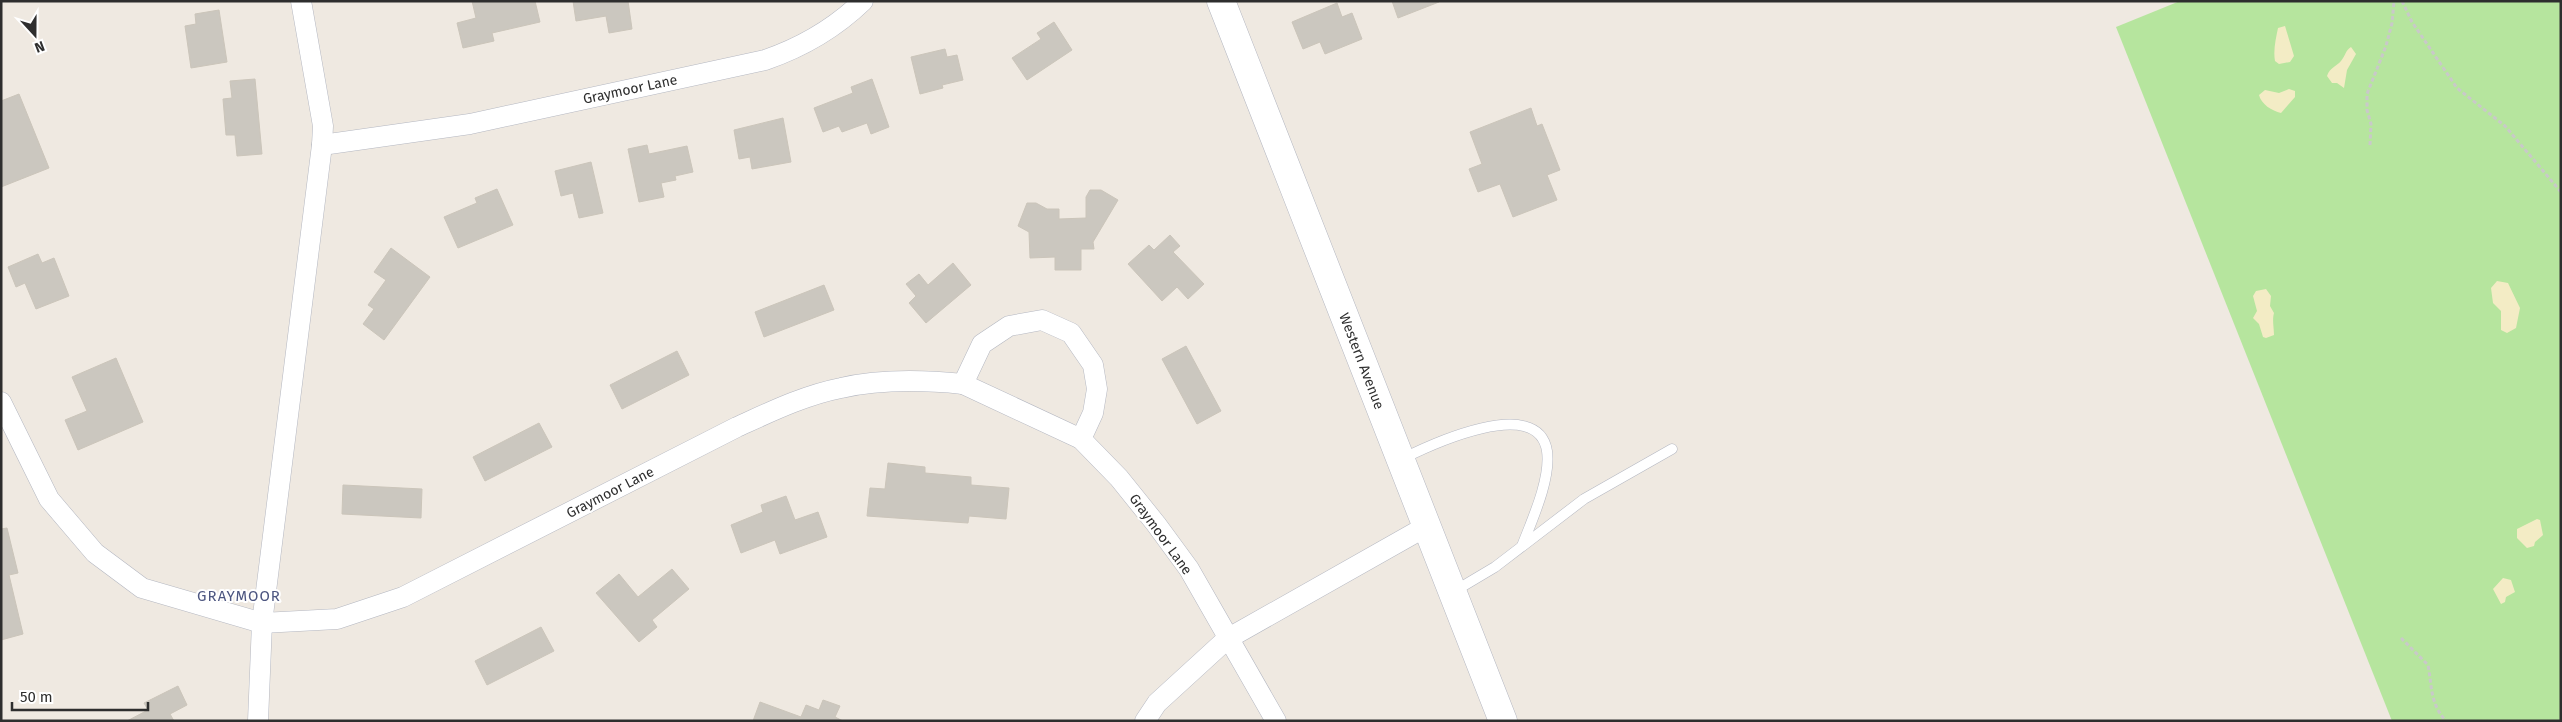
<svg xmlns="http://www.w3.org/2000/svg" width="2562" height="722" font-family="'Fira Sans',sans-serif">
<style>
.green{fill:#b6e59e}
.sand{fill:#f3ecc5}
.building{fill:#cbc7bf;stroke:#cbc5ba}
.lines{fill:none;stroke-linecap:round;stroke-linejoin:round}
.service-casing{stroke:#b4b7c1;stroke-width:11}
.minor-casing{stroke:#b4b7c1;stroke-width:21}
.secondary-casing{stroke:#b4b7c1;stroke-width:29}
.path{stroke:#c9c9c9;stroke-width:3;stroke-dasharray:4 2.5;stroke-linecap:butt}
.service{stroke:#fff;stroke-width:10}
.minor{stroke:#fff;stroke-width:20}
.secondary{stroke:#fff;stroke-width:28}
.labels{text-anchor:middle;stroke-width:4;stroke-linejoin:round;paint-order:stroke}
.street-label{font-size:14px;fill:#2e2e2e;stroke:#fff}
.neighbourhood-label{font-size:15px;letter-spacing:1px;fill:#4d5680;stroke:#fff}
</style>
<rect width="100%" height="100%" fill="#efe9e1"/>
<path class="green" d="M2180 1H2561V721H2392L2116 27Z"/>
<g class="sand">
<path d="M2285 26 2294 56 2290 62 2279 64 2275 61C2273 50 2276 38 2278 28Z"/>
<path d="M2351 47 2356 54 2347 70 2344 88 2337 83H2332L2327 76C2330 67 2336 67 2341 61 2346 55 2345 51 2351 47Z"/>
<path d="M2289 89 2295 91V97L2281 113C2272 111 2261 104 2259 95L2265 90 2279 93Z"/>
<path d="M2497 281 2508 283 2520 308 2516 328 2507 333 2501 330V311L2493 303 2491 288Z"/>
<path d="M2266 289 2271 296 2270 306 2274 313C2272 319 2274 328 2274 335L2266 338 2263 337 2259 324 2253 318 2257 311 2253 296 2256 291Z"/>
<path d="M2537 519 2540 520 2543 535 2535 542 2534 546 2527 548 2517 538V529Z"/>
<path d="M2503 578 2511 580 2515 592 2506 597 2505 602 2501 604 2493 589Z"/>
</g>
<g class="building">
<path d="M472 1H535L540 22 492 33 494 41 463 48 457 23 476 18Z"/>
<path d="M573 1H628L632 29 609 33 606 16 576 21Z"/>
<path d="M1392 1H1438L1439 2 1398 18Z"/>
<path d="M1337 3 1342 17 1352 13 1362 39 1325 54 1320 42 1303 49 1292 22Z"/>
<path d="M219 10 227 62 191 68 185 26 196 24 195 14Z"/>
<path d="M1054 22 1072 50 1027 80 1012 58 1041 39 1037 33Z"/>
<path d="M945 49 947 57 957 55 963 80 942 85 943 88 920 94 911 57Z"/>
<path d="M255 79 262 154 237 156 235 135H226L223 99 232 98 230 81Z"/>
<path d="M872 79 889 127 871 134 867 123 842 132 839 126 823 132 814 108 853 93 851 87Z"/>
<path d="M19 94 49 168 1 187V101Z"/>
<path d="M1531 108 1537 126 1542 124 1560 170 1547 175 1557 200 1513 217 1500 184 1478 192 1469 169 1482 164 1470 132Z"/>
<path d="M783 118 791 162 752 169 750 157 739 159 734 130Z"/>
<path d="M647 145 649 154 687 146 693 172 675 176 676 180 661 183 664 197 639 202 628 149Z"/>
<path d="M591 162 603 213 579 218 573 193 561 196 555 171Z"/>
<path d="M497 189 513 225 458 248 444 217 477 203 475 198Z"/>
<path d="M1090 190H1101L1118 200 1093 242 1094 249H1081V270H1055V257L1030 258 1029 232 1018 226 1027 203H1036L1047 209H1059V219L1086 218V197Z"/>
<path d="M1170 235 1180 246 1173 252 1204 284 1188 299 1177 287 1162 301 1128 264 1149 245 1154 250Z"/>
<path d="M391 248 430 277 384 340 363 324 374 309 368 305 386 280 374 272Z"/>
<path d="M38 254 42 263 54 258 69 296 36 309 25 283 16 287 8 267Z"/>
<path d="M953 263 971 285 926 323 909 303 916 296 906 284 919 274 928 285Z"/>
<path d="M824 285 834 310 764 337 755 312Z"/>
<path d="M1186 346 1221 411 1197 424 1162 359Z"/>
<path d="M677 351 689 375 622 409 610 385Z"/>
<path d="M116 358 143 422 78 450 65 420 87 411 72 377Z"/>
<path d="M539 423 552 447 485 481 473 457Z"/>
<path d="M888 463 925 467V473L971 477V485L1009 488 1006 519 969 516 968 523 867 516 870 488 885 489Z"/>
<path d="M343 485 422 489 421 518 342 514Z"/>
<path d="M786 496 795 520 818 512 827 537 780 554 775 540 741 553 731 525 763 512 761 505Z"/>
<path d="M7 528 18 573 9 575 23 634 1 640V529Z"/>
<path d="M672 569 689 589 652 620 657 627 639 642 596 593 619 574 638 597Z"/>
<path d="M541 627 554 651 487 685 475 661Z"/>
<path d="M178 686 187 705 170 714 174 721H127L148 710 144 703Z"/>
<path d="M823 700 840 706 835 717 843 721H753L760 702 801 717 806 705 819 710Z"/>
</g>
<g class="lines">
<defs>
<g id="service">
<path d="M1402 459C1430 445 1538 394 1547 451 1551 479 1532 520 1522 546"/>
<path d="M1453 592 1495 567 1584 499 1672 449"/>
</g>
<g id="minor">
<path d="M322 145 470 124 765 60C803 47 834 29 863 1"/>
<path d="M963 384 1081 439 1119 478 1156 524 1189 569 1276 721"/>
<path d="M1 402 49 499 95 553 142 588 262 623 337 619 403 597 737 427C770 412 805 395 841 388 880 379 924 380 963 384L982 344 1009 326 1042 320 1071 333 1093 365 1097 389 1093 413 1081 439"/>
<path d="M258 721 262 623 322 145 323 126 301 1"/>
<path d="M1145 721 1157 703 1227 639 1427 526"/>
</g>
<path id="secondary" d="M1221 1 1503 721"/>
</defs>
<use href="#service" class="service-casing"/>
<use href="#minor" class="minor-casing"/>
<use href="#secondary" class="secondary-casing"/>
<g class="path">
<path d="M2402 1 2412 22 2457 88 2505 126 2561 192"/>
<path d="M2370 145 2371 124 2367 110V94L2386 46 2392 23 2394 1"/>
<path d="M2401 638 2428 665C2432 686 2430 704 2446 721"/>
</g>
<use href="#service" class="service"/>
<use href="#minor" class="minor"/>
<use href="#secondary" class="secondary"/>
</g>
<g class="labels">
<g class="street-label">
<text transform="translate(630 89) rotate(-12)" y="5">Graymoor Lane</text>
<text transform="translate(1362 361) rotate(69)" y="5">Western Avenue</text>
<text transform="translate(610 492) rotate(-27)" y="5">Graymoor Lane</text>
<text transform="translate(1161 534) rotate(54)" y="5">Graymoor Lane</text>
</g>
<g class="neighbourhood-label">
<text x="239" y="601">GRAYMOOR</text>
</g>
</g>
<rect width="2562" height="722" fill="none" stroke="#2e2e2e" stroke-width="5"/>
<g transform="translate(35 35) rotate(159)" stroke="#ffffff" stroke-width="4" paint-order="stroke">
<path d="M0-4L9 19L0 12L-9 19Z" fill="#2e2e2e"/>
<text y="-8" font-size="14" font-weight="bold" text-anchor="middle" fill="#2e2e2e">N</text>
</g>
<path d="M12 702v8h136v-8" fill="none" stroke="#2e2e2e" stroke-width="2.5"/>
<text x="20" y="702" font-size="15" fill="#2e2e2e" stroke="#ffffff" stroke-width="4" paint-order="stroke">50 m</text>
</svg>
